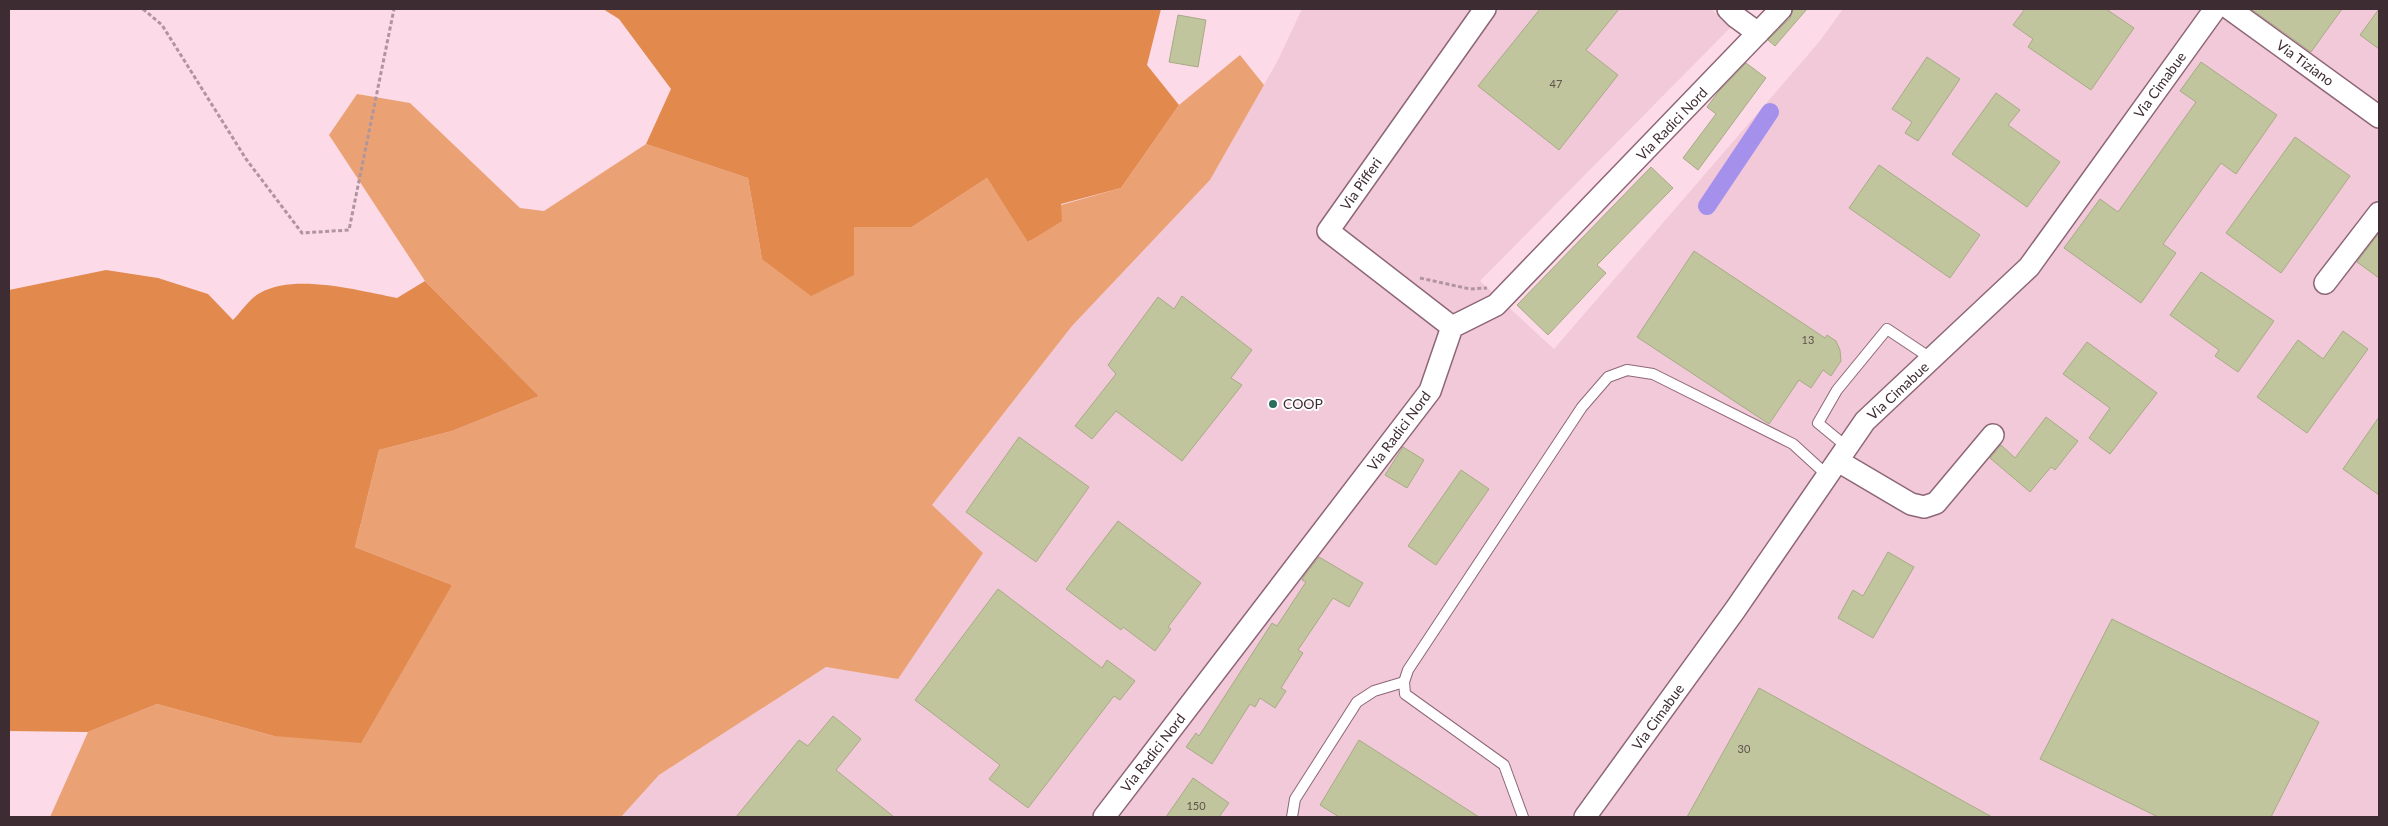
<svg xmlns="http://www.w3.org/2000/svg" width="2388" height="826" font-family="Lato,sans-serif">
<style>
.built{fill:#f2c9d9}
.green{fill:#eaa275}
.forest{fill:#e2894e}
.lines{fill:none;stroke-linecap:round;stroke-linejoin:round}
.canal{stroke:#a591ec;stroke-width:18}
.building{fill:#c0c59d;stroke:#a7ab85}
.lane-casing{stroke:#8e6777;stroke-width:12}
.street-casing{stroke:#8e6777;stroke-width:24}
.path{stroke:#b0949e;stroke-width:3;stroke-dasharray:4 2.5;stroke-linecap:butt}
.lane{stroke:#fff;stroke-width:10}
.street{stroke:#fff;stroke-width:21}
.poi-dot{fill:#2d6d5c;stroke:#fff;stroke-width:2}
.labels{text-anchor:middle;stroke-width:4;stroke-linejoin:round;paint-order:stroke}
.number-label{font-size:11px;fill:#5e534e}
.street-label{font-size:14px;fill:#3d2d33;stroke:#fff}
.poi-label{font-size:14px;fill:#3d2d33;stroke:#fff;text-anchor:start}
</style>
<rect width="100%" height="100%" fill="#fddae7"/>
<path class="built" d="M1302 9H1711L1731 27 1480 281 1554 349 1819 42 1843 9H2379V817H621L659 775 826 667 898 679 932 505 1072 326 1210 180 1278 60Z"/>
<path class="green" d="M1240 55 1264 85 1210 180 1072 326 932 505 983 553 898 679 826 667 659 775 621 817H50L88 732 157 704 274 736 452 585 355 547 379 450 452 431 539 396 425 281 329 135 357 94 410 103 520 208 544 211 646 144 748 178 762 259 854 227H912L987 178 1029 242 1061 205 1121 188 1179 105Z"/>
<g class="forest">
<path d="M603 9H1161L1147 65 1179 105 1121 188 1061 204 1062 221 1028 242 987 178 912 227H854V275L811 296 762 259 748 178 646 144 671 89 619 19Z"/>
<path d="M106 270 158 278 208 294 233 320C241 312 250 298 260 293 296 273 359 291 397 298L425 281 539 396 452 431 379 450 355 547 452 585 361 743 274 736 157 704 88 732 9 731V290Z"/>
</g>
<g class="lines">
<path class="canal" d="M1707 206 1770 112"/>
</g>
<g class="building">
<path d="M1540 9H1619L1586 50 1618 75 1559 150 1478 86Z"/>
<path d="M1793 9H1807L1775 46 1768 40 1790 18Z"/>
<path d="M2025 9H2106L2134 28 2091 90 2028 47 2033 39 2013 25Z"/>
<path d="M2251 9H2342L2311 52Z"/>
<path d="M2379 9V49L2360 35Z"/>
<path d="M1178 15 1206 20 1198 67 1169 62Z"/>
<path d="M1927 57 1960 79 1918 141 1905 133 1912 122 1892 109Z"/>
<path d="M2201 62 2277 115 2236 174 2221 163 2163 244 2176 253 2141 303 2064 248 2100 199 2118 212 2196 102 2180 91Z"/>
<path d="M1746 63 1766 78 1698 170 1683 158 1716 114 1707 107 1719 91Z"/>
<path d="M1996 93 2020 110 2008 125 2060 162 2027 207 1952 154Z"/>
<path d="M2295 137 2350 176 2281 273 2226 233Z"/>
<path d="M1879 165 1980 235 1950 278 1849 208Z"/>
<path d="M1651 167 1673 188 1597 265 1606 273 1548 335 1517 305Z"/>
<path d="M2379 233V278L2357 262Z"/>
<path d="M1694 251 1825 338 1827 335 1836 341 1840 350 1841 361 1831 376 1823 370 1811 388 1799 380 1769 424 1637 337Z"/>
<path d="M2201 272 2274 321 2238 372 2215 356 2219 350 2170 315Z"/>
<path d="M1182 296 1252 350 1231 378 1242 385 1182 461 1116 411 1092 439 1075 426 1116 374 1108 365 1158 297 1174 309Z"/>
<path d="M2343 331 2368 349 2307 433 2257 397 2298 340 2323 359Z"/>
<path d="M2087 342 2157 393 2110 454 2089 438 2110 408 2063 374Z"/>
<path d="M2046 417 2078 441 2055 470 2051 467 2030 492 1990 458 2001 445 2015 458Z"/>
<path d="M2379 417V495L2343 469Z"/>
<path d="M1019 437 1089 487 1036 562 966 512Z"/>
<path d="M1403 447 1424 460 1407 488 1385 475Z"/>
<path d="M1461 470 1489 489 1436 565 1408 546Z"/>
<path d="M1118 521 1201 583 1168 627 1171 629 1155 651 1123 627 1121 630 1066 589Z"/>
<path d="M1888 552 1914 567 1873 638 1838 618 1853 590 1863 596Z"/>
<path d="M1319 557 1363 583 1349 607 1333 598 1298 650 1303 653 1281 688 1286 691 1275 708 1260 698 1255 707 1250 704 1212 764 1186 747 1196 733 1199 736 1272 623 1277 626 1306 582 1302 580 1304 576Z"/>
<path d="M998 589 1102 668 1107 660 1135 681 1120 700 1114 696 1028 808 989 779 1000 765 915 700Z"/>
<path d="M2112 619 2319 722 2271 817H2158L2040 759Z"/>
<path d="M1759 688 1992 817H1687Z"/>
<path d="M833 716 861 739 836 770 894 817H736L799 740 808 746Z"/>
<path d="M1359 740 1479 817H1339L1320 805Z"/>
<path d="M1193 778 1229 803 1219 817H1166Z"/>
</g>
<g class="lines">
<defs>
<g id="lane">
<path d="M1847 447 1818 423 1837 390 1887 329 1932 359"/>
<path d="M1292 817 1295 799 1357 702 1374 691 1404 682"/>
<path d="M1523 817 1504 765 1405 694 1404 682 1408 670 1582 407 1608 377 1627 370 1653 374 1793 444 1828 476"/>
</g>
<g id="street">
<path d="M1728 9 1736 17 1758 33"/>
<path d="M2230 9 2379 117"/>
<path d="M2325 283 2379 213"/>
<path d="M1452 327 1328 231 1485 9"/>
<path d="M1838 461 1911 504 1924 507 1936 503 1993 435"/>
<path d="M1104 817 1430 391 1452 327 1496 305 1781 9"/>
<path d="M1585 817 1735 610 1865 421 2029 267 2215 9"/>
</g>
</defs>
<use href="#lane" class="lane-casing"/>
<use href="#street" class="street-casing"/>
<g class="path">
<path d="M143 9 162 25 246 159 302 233 349 230 394 9"/>
<path d="M1420 278 1470 289 1487 288"/>
</g>
<use href="#lane" class="lane"/>
<use href="#street" class="street"/>
</g>
<circle class="poi-dot" cx="1273" cy="404" r="5"/>
<g class="labels">
<g class="number-label">
<text x="1556" y="88">47</text>
<text x="1808" y="344">13</text>
<text x="1744" y="753">30</text>
<text x="1196" y="810">150</text>
</g>
<g class="street-label">
<text transform="translate(2305 63) rotate(36)" y="5">Via Tiziano</text>
<text transform="translate(2160 85) rotate(-54)" y="5">Via Cimabue</text>
<text transform="translate(1672 124) rotate(-46)" y="5">Via Radici Nord</text>
<text transform="translate(1361 184) rotate(-55)" y="5">Via Pifferi</text>
<text transform="translate(1898 391) rotate(-43)" y="5">Via Cimabue</text>
<text transform="translate(1399 431) rotate(-53)" y="5">Via Radici Nord</text>
<text transform="translate(1658 717) rotate(-54)" y="5">Via Cimabue</text>
<text transform="translate(1153 753) rotate(-52)" y="5">Via Radici Nord</text>
</g>
<g class="poi-label">
<text x="1283" y="409">COOP</text>
</g>
</g>
<rect width="2388" height="826" fill="none" stroke="#3d2d33" stroke-width="20"/>
</svg>
